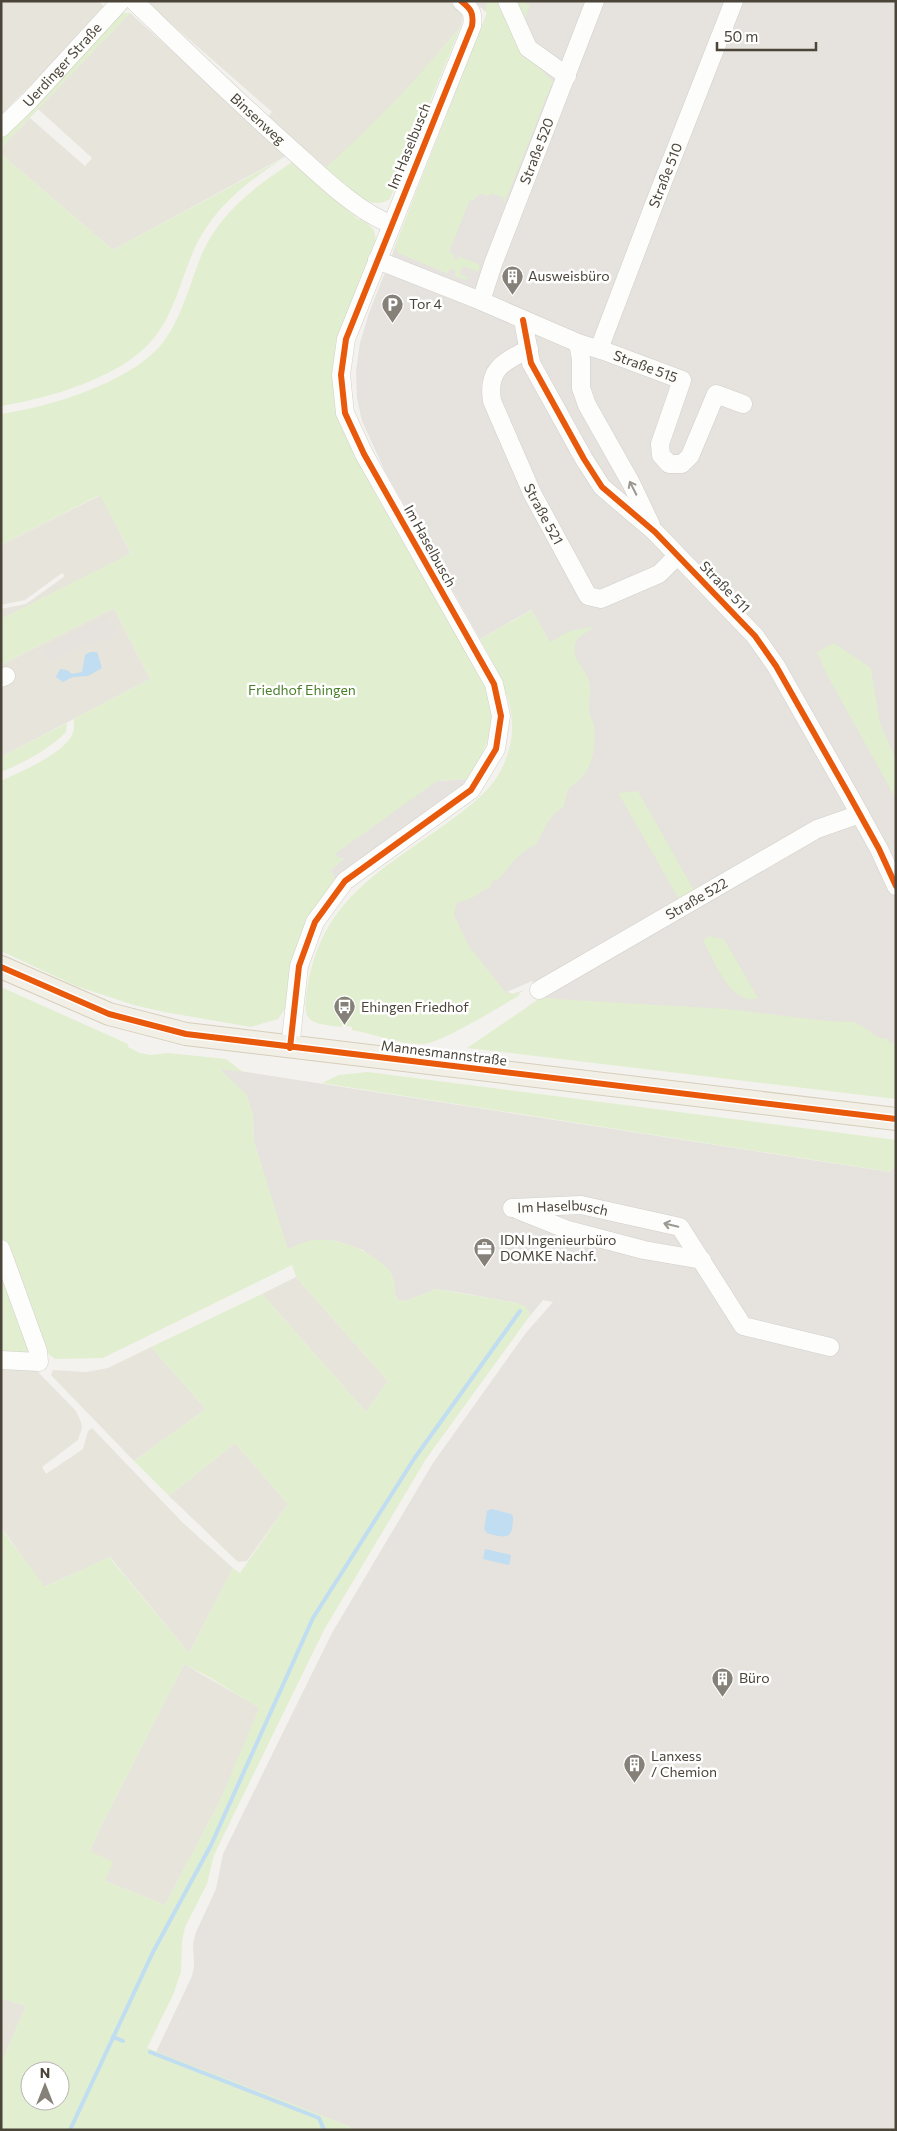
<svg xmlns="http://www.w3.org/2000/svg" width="897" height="2131" font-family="Commissioner,sans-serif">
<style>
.residential{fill:#e7e4dc}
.industrial{fill:#e6e2de}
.green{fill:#e1eecf;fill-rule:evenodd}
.parking{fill:#e6e3df}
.water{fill:#c0ddf1}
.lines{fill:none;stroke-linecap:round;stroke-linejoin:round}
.stream{stroke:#c0ddf1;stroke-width:4}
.minor-casing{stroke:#d2d0cb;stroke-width:19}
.major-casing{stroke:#d6cebb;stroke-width:24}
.minor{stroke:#fdfdfc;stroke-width:18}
.major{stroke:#f2efe6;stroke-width:22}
.cycleway-casing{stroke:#fff;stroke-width:9}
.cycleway{stroke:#e8590c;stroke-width:6}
.oneway{stroke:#9b9791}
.labels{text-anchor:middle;stroke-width:5;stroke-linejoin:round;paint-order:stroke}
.street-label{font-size:14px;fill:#4b4439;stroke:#fff}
.poi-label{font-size:14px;fill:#4b4439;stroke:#fff;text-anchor:start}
.park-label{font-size:14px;fill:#4a7f2a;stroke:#fff}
</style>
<rect width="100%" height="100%" fill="#f4f2ee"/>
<g class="residential">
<path d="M1 1H98L106 8 1 115Z"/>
<path d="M148 1H449L460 10 463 18 461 26 422 73 356 142 324 169 263 122 272 112 150 5Z"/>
<path d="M130 13 288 155 113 250 1 154V148L30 118 85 166 92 158 38 109Z"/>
<path d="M101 495 131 554 1 619V609L26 604 65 576 62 573 25 600 1 605V545Z"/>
<path d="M114 608 150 679 1 757V665Z"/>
<path d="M296 1277 388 1381 366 1412 262 1294Z"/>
<path d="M151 1347 206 1409 134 1461 51 1375 53 1370 86 1372 108 1368Z"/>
<path d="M1 1367 35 1369 76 1411 81 1422 82 1428 78 1440 42 1467 46 1474 83 1449 88 1431 92 1428 183 1523 233 1568 189 1653 110 1557 44 1587 4 1531 1 1532Z"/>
<path d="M235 1443 288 1504 247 1561 238 1562 169 1496Z"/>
<path d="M184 1664 260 1708 220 1801 165 1905 105 1881 90 1851 100 1828Z"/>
<path d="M1 1998 26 2006 1 2064Z"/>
</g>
<g class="industrial">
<path d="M473 1H896V1064L527 1007 542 997 532 981 507 992 513 994 524 990 504 1004 426 903 537 809 558 656 531 610 480 639 385 471 362 421 357 398 356 371 360 343 369 313 487 13Z"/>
<path d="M220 1068 890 1172 891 1169 896 1167V2130H351L349 2126 156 2052 192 1976 194 1966 193 1943 196 1932 216 1889 223 1854 332 1633 433 1463 525 1334 553 1302 543 1300 529 1317 530 1313 517 1303 462 1293 436 1289 406 1301 398 1300 395 1295 394 1281 363 1250 337 1241 314 1240 287 1249 254 1142 253 1115Z"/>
</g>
<g class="green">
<path d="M487 1H502L531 59 555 84 552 83 505 202H503L504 198 491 193 489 196 481 194 476 197 474 201 470 200 449 252 454 255 453 259 457 260 458 256 480 265 478 272 463 266 460 274 469 278 465 280 454 276 456 272 450 268 448 274 398 253 395 246 487 13 485 11Z"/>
<path d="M513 1H522L530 5 523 24Z"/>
<path d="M124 13H130L1 148V134L118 16Z"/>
<path d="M461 26 390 199C367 214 341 182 324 169 374 125 419 77 461 26Z"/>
<path d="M1 154 113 250 284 158C246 182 212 209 193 252 181 280 174 313 154 338 123 377 50 398 1 406Z"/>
<path d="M292 162 359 220 361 217 374 230 376 241 343 326 340 420 349 444 381 504 480 673C500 716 492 741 468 779L437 781 343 857V861L331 870 335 880 285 1009 278 1019 251 1027 164 1012 134 1005 76 986 1 951V781C20 772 63 754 72 735 75 730 74 725 74 719L150 679 114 608 1 665V619L131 553 100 495 1 545V414C49 407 128 383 160 346 181 321 189 286 201 256 219 213 255 187 292 162Z"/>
<path d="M532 610 550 642 570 631 595 626 577 639C569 659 583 663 589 681 592 690 589 698 589 707 588 714 593 720 594 726 597 752 591 775 568 789L563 808C551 812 542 833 537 844 517 853 511 865 497 881L493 880 490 888C475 893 476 900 457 902L454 915 469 946 506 993 513 994 524 990 518 994 520 995C501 1006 443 1042 424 1044 400 1045 375 1034 352 1030V1027L342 1025V1027C312 1023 301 1025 307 990 321 900 379 872 447 823 467 808 489 793 501 770 526 722 504 681 480 639Z"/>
<path d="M834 643 871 668 880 723 896 759V799L826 673 817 652Z"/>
<path d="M67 723 66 732C48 750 25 762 1 772V757Z"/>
<path d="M638 791 695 892 680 901 618 793Z"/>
<path d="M708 936 724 939 758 998C731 1007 714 960 703 941Z"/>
<path d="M1 987 128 1044V1047L140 1053 151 1055 168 1053 226 1059 243 1072 220 1069 247 1095 253 1115 254 1142 288 1249C296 1246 305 1241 313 1240 337 1236 374 1252 390 1271 396 1280 393 1291 398 1300L406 1301 436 1289 517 1303 525 1306 530 1313 529 1317 426 1459 324 1630 214 1855 207 1884 185 1927 182 1942 181 1972 173 1995 147 2048 349 2126 351 2130H1V2064L26 2006 1 1998V1532L3 1531 45 1587 109 1557 189 1653 233 1568 240 1573 288 1504 235 1443 169 1496 134 1461 206 1409 151 1347 262 1294 366 1412 388 1381 296 1277 292 1265 103 1358 55 1359 43 1350 1 1235ZM184 1664 209 1677 259 1708 220 1801 165 1905 105 1881 113 1862 90 1851 100 1828ZM30 2071H60V2101H30Z"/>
<path d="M542 997 556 999 727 1009 827 1021 855 1022 880 1038 888 1039 890 1044 896 1042V1099L467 1048Z"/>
<path d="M368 1072 896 1140V1167L891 1169V1172L322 1083 339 1075Z"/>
<path d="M1 1262 33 1351 29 1358 1 1356Z"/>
</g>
<g class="parking">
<path d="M394 287 416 296 397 345 375 336 386 310 376 306 382 288 393 292Z"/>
<path d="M107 615 116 632 104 641 80 645 48 663 42 648Z"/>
<path d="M468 779 456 792 335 880 331 870 344 859 337 856 335 854 437 781Z"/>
</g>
<g class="water">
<path d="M90 652H97L102 668 88 676 73 677 63 682 56 677 60 669 67 670 72 674 82 672 85 655Z"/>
<path d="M492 1509 511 1514 513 1516C513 1540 507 1539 487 1533L484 1529 487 1511Z"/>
<path d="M485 1549 511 1555 509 1565 483 1559Z"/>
</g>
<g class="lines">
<g class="stream">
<path d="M113 2037 123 2041"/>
<path d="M150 2052 319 2118 324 2130"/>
<path d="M70 2130 153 1952 211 1845 313 1618 414 1459 520 1311"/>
</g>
<defs>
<g id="minor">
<path id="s1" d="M134 1C189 54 243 107 300 157 324 179 360 213 391 224"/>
<path d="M507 1 528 48 567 76"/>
<path id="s2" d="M1 128 29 101 121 1"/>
<path id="s3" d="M377 260 481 301 578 343 607 352 682 380 660 444 661 455 669 464H682L690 456 716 394 743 404"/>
<path id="s4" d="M481 301 493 264 595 1"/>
<path d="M523 320 531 363 584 459 602 487 655 532 755 636 776 666 848 793 879 849 896 886"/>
<path d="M578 343 581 359V388L587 405 631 483 651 525"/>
<path id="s5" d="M529 349C503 362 487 369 492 401L532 493 588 596 601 599 659 574 677 556"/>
<path id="s6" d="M599 349 655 202 734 1"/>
<path d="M1 678 6 676"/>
<path id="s7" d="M539 990 817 829 860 814"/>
<path d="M290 1048 299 966 315 922 345 881 471 790 496 749 501 716 494 684 364 454 345 413 341 375 346 339 472 26C474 13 471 9 461 1"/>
<path id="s8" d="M512 1208 581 1205 680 1227 743 1326 830 1347"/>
<path d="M518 1210 568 1230 644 1250 702 1260"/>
<path d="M1 1249 38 1351 39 1362 1 1360"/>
</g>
<path id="major" d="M1 967 109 1014 186 1034 896 1119"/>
</defs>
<use href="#minor" class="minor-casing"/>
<use href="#major" class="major-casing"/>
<use href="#minor" class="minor"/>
<use href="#major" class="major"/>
<defs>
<g id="cycleway">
<path d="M523 320 531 363 584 459 602 487 655 532 755 636 776 666 848 793 879 849 896 886"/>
<path d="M1 967 109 1014 186 1034 896 1119"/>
<path d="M290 1048 299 966 315 922 345 881 471 790 496 749 501 716 494 684 364 454 345 413 341 375 346 339 472 26C474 13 471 9 461 1"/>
</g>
</defs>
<use href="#cycleway" class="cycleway-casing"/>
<use href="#cycleway" class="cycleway"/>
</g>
<defs><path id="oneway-shaft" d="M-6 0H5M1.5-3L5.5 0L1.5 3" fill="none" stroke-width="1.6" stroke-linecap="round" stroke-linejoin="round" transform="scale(1.25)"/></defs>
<g class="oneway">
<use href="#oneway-shaft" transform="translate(633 488) rotate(-117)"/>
<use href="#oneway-shaft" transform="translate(671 1225) rotate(-167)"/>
</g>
<defs>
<symbol id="building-pin" viewBox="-11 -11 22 30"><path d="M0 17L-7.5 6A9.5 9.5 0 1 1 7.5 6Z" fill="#868178" stroke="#fff"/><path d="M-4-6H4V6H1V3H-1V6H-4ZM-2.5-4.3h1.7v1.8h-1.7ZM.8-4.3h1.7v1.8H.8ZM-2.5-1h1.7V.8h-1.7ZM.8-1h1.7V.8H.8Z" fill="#fff"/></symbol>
<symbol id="parking-pin" viewBox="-11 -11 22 30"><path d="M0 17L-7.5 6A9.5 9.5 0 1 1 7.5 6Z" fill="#868178" stroke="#fff"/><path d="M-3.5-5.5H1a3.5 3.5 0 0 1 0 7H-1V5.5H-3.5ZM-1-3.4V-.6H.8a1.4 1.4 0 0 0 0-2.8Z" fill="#fff"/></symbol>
<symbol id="bus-pin" viewBox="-11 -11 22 30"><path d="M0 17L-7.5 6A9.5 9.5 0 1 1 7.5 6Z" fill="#868178" stroke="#fff"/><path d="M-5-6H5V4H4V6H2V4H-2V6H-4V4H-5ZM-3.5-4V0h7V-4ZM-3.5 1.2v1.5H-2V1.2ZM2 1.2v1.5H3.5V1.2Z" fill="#fff"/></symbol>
<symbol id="office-pin" viewBox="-11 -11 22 30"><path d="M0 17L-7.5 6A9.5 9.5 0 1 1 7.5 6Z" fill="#868178" stroke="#fff"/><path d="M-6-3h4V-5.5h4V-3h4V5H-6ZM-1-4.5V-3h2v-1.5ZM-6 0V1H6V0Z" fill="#fff"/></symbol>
</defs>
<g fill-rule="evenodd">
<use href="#building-pin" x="500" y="264" width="25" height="34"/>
<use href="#parking-pin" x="380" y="292" width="25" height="34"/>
<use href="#bus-pin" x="332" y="994" width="25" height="34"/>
<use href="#office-pin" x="472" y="1236" width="25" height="34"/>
<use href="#building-pin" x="710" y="1666" width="25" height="34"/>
<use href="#building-pin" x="622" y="1752" width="25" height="34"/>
</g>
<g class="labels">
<g class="street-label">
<text dy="5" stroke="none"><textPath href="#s2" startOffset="88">Uerdinger Straße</textPath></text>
<text dy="5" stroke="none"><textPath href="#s1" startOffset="171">Binsenweg</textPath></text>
<text transform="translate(409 146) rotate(-68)" y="5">Im Haselbusch</text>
<text dy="5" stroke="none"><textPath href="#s4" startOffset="160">Straße 520</textPath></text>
<text dy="5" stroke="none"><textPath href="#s6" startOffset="186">Straße 510</textPath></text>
<text dy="5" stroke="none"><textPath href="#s3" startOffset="289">Straße 515</textPath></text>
<text dy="5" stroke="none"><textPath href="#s5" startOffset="195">Straße 521</textPath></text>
<text transform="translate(430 546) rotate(61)" y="5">Im Haselbusch</text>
<text transform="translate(725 587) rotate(46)" y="5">Straße 511</text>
<text dy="5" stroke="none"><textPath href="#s7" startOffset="182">Straße 522</textPath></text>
<text transform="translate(444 1053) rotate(7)" y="5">Mannesmannstraße</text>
<text dy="5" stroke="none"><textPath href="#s8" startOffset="51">Im Haselbusch</textPath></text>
</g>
<g class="poi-label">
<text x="528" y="281">Ausweisbüro</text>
<text x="409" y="309">Tor 4</text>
<text x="361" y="1012">Ehingen Friedhof</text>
<text x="500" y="1245">IDN Ingenieurbüro<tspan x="500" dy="16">DOMKE Nachf.</tspan></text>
<text x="739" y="1683">Büro</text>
<text x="651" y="1761">Lanxess<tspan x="651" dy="16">/ Chemion</tspan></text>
</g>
<g class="park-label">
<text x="302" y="695">Friedhof Ehingen</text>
</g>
</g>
<rect width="897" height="2131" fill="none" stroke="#4b4439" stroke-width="5"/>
<g transform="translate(45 2086)"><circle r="24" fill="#ffffff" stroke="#b7b4b0"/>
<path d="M0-4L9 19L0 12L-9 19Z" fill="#868178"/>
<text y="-8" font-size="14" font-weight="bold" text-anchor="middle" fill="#4b4439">N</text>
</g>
<path d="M717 42v8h99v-8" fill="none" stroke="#4b4439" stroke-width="2.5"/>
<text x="724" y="42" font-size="15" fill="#4b4439" stroke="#ffffff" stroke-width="4" paint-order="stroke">50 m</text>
</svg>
